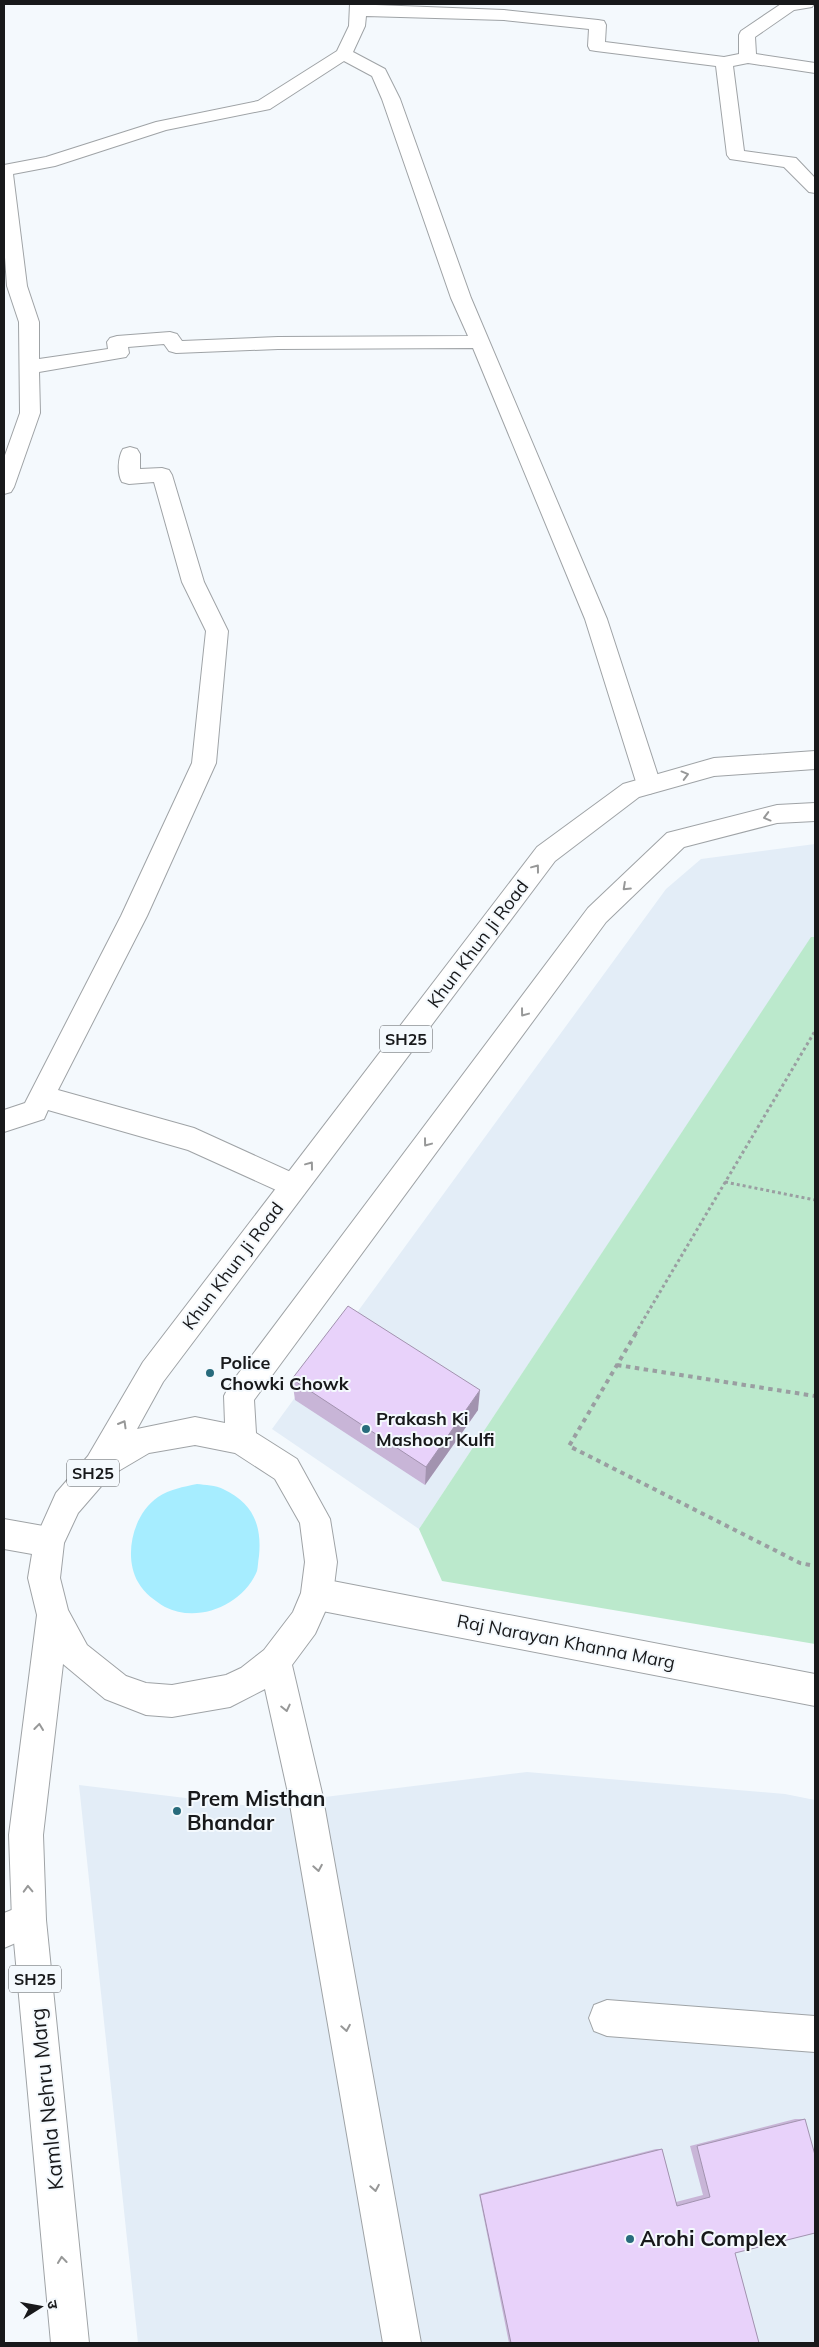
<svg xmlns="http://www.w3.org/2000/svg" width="819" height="2347" font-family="Mulish,'Noto Sans Devanagari',sans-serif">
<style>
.built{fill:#e3edf7}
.green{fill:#bbe9cc}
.water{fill:#a6edff}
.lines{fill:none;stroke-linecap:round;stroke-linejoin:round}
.minor-casing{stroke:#9fa3a6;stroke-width:2}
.major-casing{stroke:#9fa3a6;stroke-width:2}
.path-far1{stroke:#9a9ea1;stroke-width:3;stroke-dasharray:3 3;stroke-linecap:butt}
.path{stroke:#9a9ea1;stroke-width:4;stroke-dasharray:4.5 4.5;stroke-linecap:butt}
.minor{fill:#fff;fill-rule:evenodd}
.major{fill:#fff;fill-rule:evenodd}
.wall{fill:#c8b5d7}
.shaded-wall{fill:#a293af}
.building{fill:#e8d2fa;stroke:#a293af}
.oneway{stroke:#979898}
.poi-dot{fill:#286b7c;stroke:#f4f9fd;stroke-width:2}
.labels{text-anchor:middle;stroke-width:4;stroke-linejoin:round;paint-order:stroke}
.shield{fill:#f4f9fd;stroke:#5a5c5f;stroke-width:1}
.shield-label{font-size:16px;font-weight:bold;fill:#18191b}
.street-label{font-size:18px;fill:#18191b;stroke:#f4f9fd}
.poi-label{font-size:18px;font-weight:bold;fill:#18191b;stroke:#f4f9fd;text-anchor:start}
.near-poi-label{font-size:21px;font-weight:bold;fill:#18191b;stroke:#f4f9fd;text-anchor:start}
.near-street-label{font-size:21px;fill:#18191b;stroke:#f4f9fd}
</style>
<rect width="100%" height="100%" fill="#f4f9fd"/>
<g class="built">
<path d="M815 844V937L811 938 419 1529 272 1429 666 889 701 859Z"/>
<path d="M527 1772 785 1794 815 1800V2343H138L79 1785 251 1806Z"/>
</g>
<path class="green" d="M811 937H815V1644L442 1581 419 1529Z"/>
<path class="water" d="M197 1484C205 1485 216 1485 223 1489 253 1503 262 1525 259 1556 258 1561 258 1567 257 1571 243 1605 198 1624 165 1607 155 1601 144 1593 138 1582 123 1556 133 1514 158 1497 170 1489 183 1487 197 1484Z"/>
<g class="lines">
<defs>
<g id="minor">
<path d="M350 4 504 10 598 20 604 21 606 25 605 42 724 57 739 54V35L741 31 781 4H814L812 7 794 10 755 37 756 54 815 63V73L748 63 733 66 744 151 796 158 815 178V193L809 192 784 167 730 159 727 155 716 66 596 51 590 50 588 46 589 29 504 20 366 16 365 26 353 52 385 69 400 99 471 298 607 619 661 785 657 791 649 794 641 791 637 785 585 619 473 348 278 349 176 353 169 351 164 344 128 347 129 353 126 357 39 372 40 413 14 487 11 492 4 494V458L20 413 19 322 7 286 4 243V165L46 157 156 122 258 101 337 51 349 26ZM344 61 372 76 382 99 451 298 468 336 278 337 182 341 177 334 170 332 117 336 110 338 107 342 108 349 39 359V322L27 286 13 174 55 166 166 130 270 109Z"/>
<path d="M130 447 137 449 140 454V469L162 468 169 470 172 475 204 582 228 631 216 763 147 916 58 1090 194 1128 304 1178 308 1186 304 1194 294 1198 188 1150 48 1110 44 1119 4 1132V1110L25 1103 121 916 192 763 206 631 182 582 154 482 129 484 122 482C117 474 118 457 123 449Z"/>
<path d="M4 1519 49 1527 60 1531 64 1542 60 1553 49 1557 4 1549Z"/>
<path d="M317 1578 815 1674V1706L317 1610 306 1605 301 1594 306 1583Z"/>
<path d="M29 1903 41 1908 46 1920 41 1932 4 1948V1913Z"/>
<path d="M607 2000 815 2016V2052L607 2036 594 2031 589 2018 594 2005Z"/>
</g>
<path id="major" d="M815 751V769L714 776 639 797 555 861 163 1382 137 1429 195 1417 225 1423 224 1396 229 1386 588 908 667 833 777 805 815 803V821L777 823 684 847 606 922 254 1400 256 1433 297 1459 330 1519 337 1562 333 1594 315 1634 292 1665 322 1793 421 2343H383L288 1793 265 1689 230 1707 172 1717 146 1715 105 1699 63 1664 43 1835 46 1920 89 2343H51L12 1920 9 1835 37 1615 28 1578 34 1542 56 1493 88 1456 143 1362 537 847 623 784 714 758ZM195 1445 235 1453 275 1479 300 1523 305 1562 301 1593 293 1612 264 1650 241 1668 226 1675 172 1685 146 1683 126 1676 87 1645 68 1610 60 1578 64 1543 78 1513 110 1476 149 1453Z"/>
</defs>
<use href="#minor" class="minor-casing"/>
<use href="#major" class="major-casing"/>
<g class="path-far1">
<path d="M725 1182 815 1200"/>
<path d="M635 1334 815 1031"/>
</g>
<g class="path">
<path d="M636 1333 569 1446 800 1563 815 1566"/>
<path d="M617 1365 815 1396"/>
</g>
<use href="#minor" class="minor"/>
<use href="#major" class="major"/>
</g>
<g class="wall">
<path d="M292 1379 478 1410 425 1485 295 1400Z"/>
<path d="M795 2119H805L735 2253 759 2343H509L479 2194 656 2149H662L676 2202 703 2195 690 2146Z"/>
</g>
<path class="shaded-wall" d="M480 1390 478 1410 425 1485 426 1467Z"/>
<g class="building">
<path d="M348 1306 480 1390 426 1467 292 1379Z"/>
<path d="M805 2119 815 2155V2233L735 2253 759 2343H511L480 2195 662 2149 677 2206 710 2197 697 2146Z"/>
</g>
<defs><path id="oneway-chevron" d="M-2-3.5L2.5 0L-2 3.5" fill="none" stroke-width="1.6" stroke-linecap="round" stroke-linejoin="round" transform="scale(1.25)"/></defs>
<g class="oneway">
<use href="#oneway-chevron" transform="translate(685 775) rotate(-15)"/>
<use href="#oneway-chevron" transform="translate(767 817) rotate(165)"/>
<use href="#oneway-chevron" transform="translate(536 868) rotate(-53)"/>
<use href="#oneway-chevron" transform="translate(626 887) rotate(137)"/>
<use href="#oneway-chevron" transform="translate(524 1013) rotate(127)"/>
<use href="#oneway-chevron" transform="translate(427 1143) rotate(127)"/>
<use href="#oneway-chevron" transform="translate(310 1165) rotate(-53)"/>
<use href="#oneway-chevron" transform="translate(123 1424) rotate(-60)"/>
<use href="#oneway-chevron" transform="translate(286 1708) rotate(77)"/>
<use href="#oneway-chevron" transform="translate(39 1727) rotate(-83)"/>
<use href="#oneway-chevron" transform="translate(318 1868) rotate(80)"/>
<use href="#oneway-chevron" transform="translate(28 1889) rotate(-92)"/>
<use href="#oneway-chevron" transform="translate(346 2028) rotate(80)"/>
<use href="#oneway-chevron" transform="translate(375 2188) rotate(80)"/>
<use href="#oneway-chevron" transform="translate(62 2260) rotate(-96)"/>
</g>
<g class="poi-dot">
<circle cx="210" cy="1373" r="5"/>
<circle cx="366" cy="1429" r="5"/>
<circle cx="177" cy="1811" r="5"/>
<circle cx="630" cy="2239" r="5"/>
</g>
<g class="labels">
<g class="shield">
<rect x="380" y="1025.5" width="52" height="27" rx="4"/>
<rect x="67" y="1459.5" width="52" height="27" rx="4"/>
<rect x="9" y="1965.5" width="52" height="27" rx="4"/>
</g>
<g class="shield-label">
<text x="406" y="1045">SH25</text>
<text x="93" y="1479">SH25</text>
<text x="35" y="1985">SH25</text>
</g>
<g class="street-label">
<text transform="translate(478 944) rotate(-53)" y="6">Khun Khun Ji Road</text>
<text transform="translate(233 1266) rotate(-53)" y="6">Khun Khun Ji Road</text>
<text transform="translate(566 1642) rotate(11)" y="6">Raj Narayan Khanna Marg</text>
</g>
<g class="poi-label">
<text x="220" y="1369">Police<tspan x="220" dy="21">Chowki Chowk</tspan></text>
<text x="376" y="1425">Prakash Ki<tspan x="376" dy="21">Mashoor Kulfi</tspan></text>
</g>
<g class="near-poi-label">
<text x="187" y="1806">Prem Misthan<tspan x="187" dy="24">Bhandar</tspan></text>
<text x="640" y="2246">Arohi Complex</text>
</g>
<g class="near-street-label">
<text transform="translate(47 2099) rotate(-96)" y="7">Kamla Nehru Marg</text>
</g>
</g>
<rect width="819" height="2347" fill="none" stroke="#18191b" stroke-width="10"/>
<g transform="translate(40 2307) rotate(79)" stroke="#f4f9fd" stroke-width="4" paint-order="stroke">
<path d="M0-4L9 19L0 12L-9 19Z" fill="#18191b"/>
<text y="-8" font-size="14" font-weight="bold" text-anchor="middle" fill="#18191b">उ</text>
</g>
</svg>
